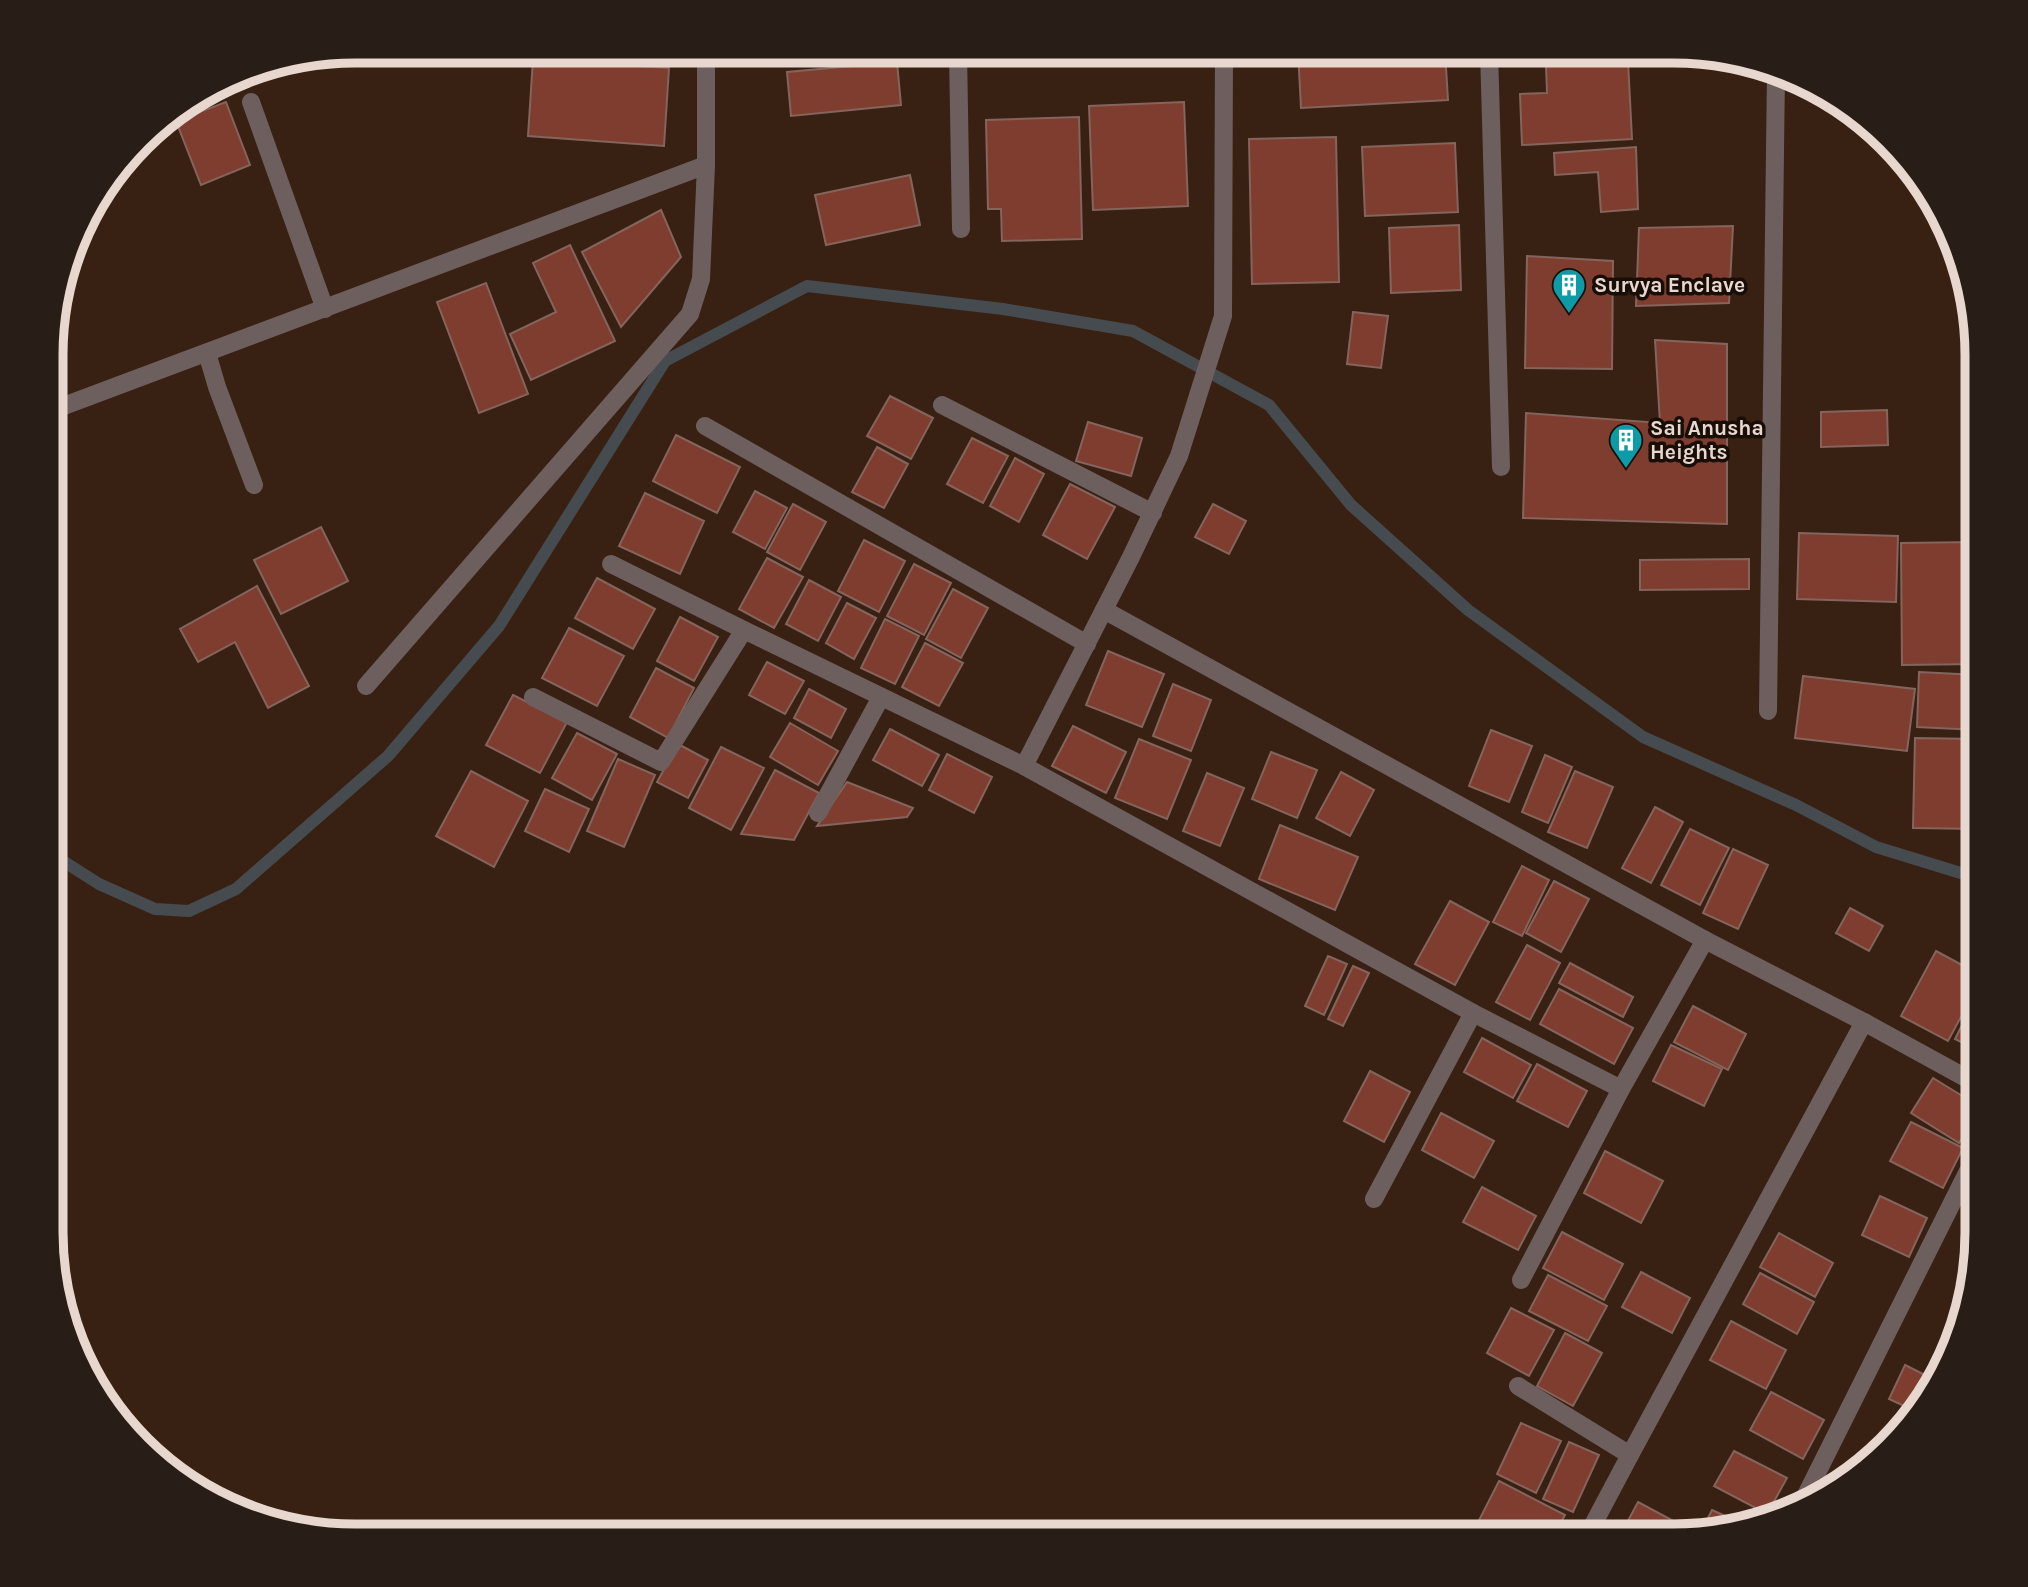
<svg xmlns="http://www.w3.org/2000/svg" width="2028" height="1587" font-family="Karla,sans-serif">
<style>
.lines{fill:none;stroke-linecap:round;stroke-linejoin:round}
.stream{stroke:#454b4f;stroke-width:12}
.building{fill:#7e3d2e;stroke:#84645c;stroke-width:2}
.minor{stroke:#6e5f5f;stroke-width:18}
.labels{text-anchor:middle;stroke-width:7;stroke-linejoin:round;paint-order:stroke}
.poi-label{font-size:21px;font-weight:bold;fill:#e7d7ce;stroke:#180e07;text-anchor:start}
.rim{fill:none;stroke:#e7d7ce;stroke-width:9}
</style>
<rect width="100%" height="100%" fill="#382112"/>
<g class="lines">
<path class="stream" d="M52 854 99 884 155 909 189 911 236 889 388 756 499 626 665 361 807 286 1003 309 1133 331 1269 405 1351 505 1468 610 1643 737 1796 805 1876 847 1977 878"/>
</g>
<g class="building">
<path d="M532 51H664V59Z"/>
<path d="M1298 51H1445L1448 100 1301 108Z"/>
<rect x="1539" y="51" width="98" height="7"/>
<path d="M533 59 669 68 664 146 528 136Z"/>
<path d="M1628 61 1632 139 1522 145 1520 94 1547 93 1546 65Z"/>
<path d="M897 62 901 105 791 116 787 72Z"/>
<path d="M226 102 250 165 201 185 176 121Z"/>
<path d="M1184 102 1188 206 1093 210 1089 106Z"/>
<path d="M1079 117 1082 239 1002 241 1001 209H988L986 120Z"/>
<path d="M1336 137 1339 282 1252 284 1249 139Z"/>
<path d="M1455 143 1458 212 1365 216 1362 147Z"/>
<path d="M1636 147 1638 209 1601 212 1598 172 1555 175 1554 153Z"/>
<path d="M910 175 920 225 826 245 815 195Z"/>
<path d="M661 210 681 257 621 327 582 252Z"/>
<path d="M1459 225 1461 290 1391 293 1389 228Z"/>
<path d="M1733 226 1729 303 1636 306 1639 228Z"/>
<path d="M570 245 615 341 531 380 510 334 556 312 533 263Z"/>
<path d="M1527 256 1613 261 1612 369 1525 368Z"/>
<path d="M486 283 528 394 479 413 437 302Z"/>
<path d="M1353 312 1388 316 1381 368 1347 364Z"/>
<path d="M1655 340 1727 344V524L1523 518 1526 413 1660 423Z"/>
<path d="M890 396 933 418 911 459 867 436Z"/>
<path d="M1887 410 1888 445 1821 447V412Z"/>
<path d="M1088 422 1142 438 1131 476 1076 461Z"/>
<path d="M676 435 740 467 717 513 653 481Z"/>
<path d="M972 438 1008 456 983 503 947 484Z"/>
<path d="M877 447 908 464 884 508 852 492Z"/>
<path d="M1015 458 1044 474 1019 522 990 506Z"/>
<path d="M1070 484 1115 507 1087 559 1043 535Z"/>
<path d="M755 491 787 508 765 549 733 532Z"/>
<path d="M645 493 704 521 680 574 619 546Z"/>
<path d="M793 504 826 522 800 570 767 552Z"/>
<path d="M1213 504 1246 521 1229 554 1195 537Z"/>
<path d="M321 527 348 581 281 614 254 560Z"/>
<path d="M1799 533 1898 536 1896 602 1797 599Z"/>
<path d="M864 540 905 561 879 612 838 591Z"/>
<path d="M1977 542V664L1902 665 1901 543Z"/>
<path d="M767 558 803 577 774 628 739 609Z"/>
<path d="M1749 559V589L1640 590V560Z"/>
<path d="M914 564 951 583 924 635 887 616Z"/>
<path d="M597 578 655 609 633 649 575 618Z"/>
<path d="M809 580 841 597 818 641 786 624Z"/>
<path d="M257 586 309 686 268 708 235 642 198 662 180 629Z"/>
<path d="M953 589 988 608 961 658 926 639Z"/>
<path d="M847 603 876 618 854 659 826 643Z"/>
<path d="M680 617 718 637 694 681 657 661Z"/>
<path d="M885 619 919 636 895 684 861 668Z"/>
<path d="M569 628 624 656 597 706 542 678Z"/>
<path d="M925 643 963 663 939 706 902 687Z"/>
<path d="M1108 651 1164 674 1142 727 1086 705Z"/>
<path d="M767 662 804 681 785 714 749 695Z"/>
<path d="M656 668 694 688 668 738 630 717Z"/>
<path d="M1919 672 1977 675V730L1917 727Z"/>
<path d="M1803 676 1915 689 1907 751 1795 738Z"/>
<path d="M1173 684 1211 700 1191 751 1153 736Z"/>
<path d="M809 689 846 709 831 738 794 718Z"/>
<path d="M513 695 567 722 540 773 486 745Z"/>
<path d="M790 723 838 751 818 785 770 757Z"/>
<path d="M1073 726 1126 752 1106 793 1052 766Z"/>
<path d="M890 729 939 755 922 786 873 760Z"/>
<path d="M1491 730 1532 746 1509 802 1469 786Z"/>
<path d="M577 733 617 754 592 800 552 778Z"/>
<path d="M1915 738 1977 739V829L1913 828Z"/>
<path d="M1139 739 1191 760 1167 819 1115 798Z"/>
<path d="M678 744 708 760 688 798 657 782Z"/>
<path d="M721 747 764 768 731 830 689 808Z"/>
<path d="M1271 752 1317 770 1297 818 1252 799Z"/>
<path d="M947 754 992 777 974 813 929 790Z"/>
<path d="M1545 755 1572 767 1548 823 1522 812Z"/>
<path d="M618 759 655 775 624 847 587 831Z"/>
<path d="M775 770 819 793 794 840 741 834Z"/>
<path d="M471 771 528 801 494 867 436 836Z"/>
<path d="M1575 771 1613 787 1587 848 1548 832Z"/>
<path d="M1341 772 1374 790 1350 836 1316 818Z"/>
<path d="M1207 773 1244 788 1220 846 1183 831Z"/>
<path d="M847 782 913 808 907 817 817 826Z"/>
<path d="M545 789 589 809 569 852 525 831Z"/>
<path d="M1655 807 1683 822 1651 883 1622 868Z"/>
<path d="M1280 825 1358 857 1335 910 1259 879Z"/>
<path d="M1690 829 1729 848 1700 905 1661 885Z"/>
<path d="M1733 849 1768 865 1738 929 1703 913Z"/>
<path d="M1522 866 1549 880 1522 936 1493 922Z"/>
<path d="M1554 881 1589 899 1561 952 1526 933Z"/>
<path d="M1450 901 1489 922 1455 985 1415 964Z"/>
<path d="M1850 908 1883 926 1869 951 1836 933Z"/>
<path d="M1527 945 1560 963 1530 1020 1496 1002Z"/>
<path d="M1936 951 1977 973V987L1948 1041 1901 1016Z"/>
<path d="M1328 956 1347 964 1324 1015 1305 1006Z"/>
<path d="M1570 963 1633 997 1623 1017 1559 983Z"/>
<path d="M1353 966 1369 973 1343 1026 1328 1019Z"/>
<path d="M1559 989 1633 1028 1614 1064 1540 1024Z"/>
<path d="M1977 995V1050L1955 1039Z"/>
<path d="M1693 1006 1746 1034 1728 1070 1674 1042Z"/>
<path d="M1482 1038 1531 1065 1513 1098 1464 1072Z"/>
<path d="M1671 1045 1722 1069 1704 1106 1653 1081Z"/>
<path d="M1537 1064 1587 1091 1568 1127 1517 1101Z"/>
<path d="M1370 1071 1410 1092 1384 1142 1344 1121Z"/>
<path d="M1933 1078 1977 1105V1113L1959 1143 1911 1113Z"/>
<path d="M1441 1113 1494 1141 1474 1178 1422 1150Z"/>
<path d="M1911 1122 1963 1148 1943 1188 1890 1161Z"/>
<path d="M1605 1151 1663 1181 1641 1223 1584 1193Z"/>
<path d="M1482 1187 1536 1216 1518 1250 1463 1222Z"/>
<path d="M1880 1196 1927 1218 1909 1257 1862 1235Z"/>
<path d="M1562 1232 1623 1264 1604 1300 1543 1268Z"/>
<path d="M1779 1233 1833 1263 1815 1297 1760 1267Z"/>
<path d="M1641 1272 1690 1298 1672 1333 1622 1307Z"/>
<path d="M1760 1273 1814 1302 1797 1334 1743 1304Z"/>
<path d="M1548 1275 1607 1306 1588 1341 1529 1311Z"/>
<path d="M1511 1308 1554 1330 1529 1376 1487 1353Z"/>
<path d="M1731 1321 1786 1350 1766 1389 1710 1360Z"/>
<path d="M1565 1333 1602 1353 1573 1406 1537 1386Z"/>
<path d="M1905 1365 1935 1380 1915 1411 1889 1399Z"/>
<path d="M1771 1392 1824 1420 1803 1459 1750 1430Z"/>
<path d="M1521 1423 1561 1441 1536 1493 1497 1474Z"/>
<path d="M1569 1442 1599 1455 1573 1512 1543 1499Z"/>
<path d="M1734 1451 1787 1478 1767 1514 1714 1486Z"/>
<path d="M1499 1481 1565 1515 1554 1536H1471Z"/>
<path d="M1638 1502 1694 1532 1673 1536H1625L1621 1534Z"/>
<path d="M1712 1510 1741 1523 1702 1530Z"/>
</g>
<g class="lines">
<g class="minor">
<path d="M958 51 961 229"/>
<path d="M1489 51 1501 467"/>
<path d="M251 102 325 309"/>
<path d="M207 353 217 387 254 485"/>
<path d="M942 405 1153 513"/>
<path d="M53 410 706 165"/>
<path d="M705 426 1087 644"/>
<path d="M611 564 744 630"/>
<path d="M1104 610 1705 940 1864 1022 1977 1084"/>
<path d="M366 686 690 314 701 279 706 165V51"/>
<path d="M533 697 661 762 744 630 1024 766 1473 1013 1621 1089 1521 1280"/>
<path d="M1768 711 1776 71"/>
<path d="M1024 766 1131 557 1179 456 1223 316 1224 51"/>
<path d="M818 813 881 697"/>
<path d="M1621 1089 1705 940"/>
<path d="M1374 1199 1473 1013"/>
<path d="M1518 1386 1630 1455 1864 1022"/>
<path d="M1801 1505 1977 1153"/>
<path d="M1587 1536 1630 1455"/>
</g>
</g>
<defs>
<symbol id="building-pin" viewBox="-11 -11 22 30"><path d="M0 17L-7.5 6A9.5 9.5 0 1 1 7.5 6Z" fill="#0f9aa8" stroke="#180e07"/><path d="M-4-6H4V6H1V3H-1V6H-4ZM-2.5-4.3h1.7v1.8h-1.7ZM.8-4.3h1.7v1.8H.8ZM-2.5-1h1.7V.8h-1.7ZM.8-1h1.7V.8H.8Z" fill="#fff"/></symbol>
</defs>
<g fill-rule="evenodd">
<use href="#building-pin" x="1550" y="266" width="38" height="52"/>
<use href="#building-pin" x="1607" y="421" width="38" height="52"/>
</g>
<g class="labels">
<g class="poi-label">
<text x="1594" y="292">Survya Enclave</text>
<text x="1650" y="435">Sai Anusha<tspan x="1650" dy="24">Heights</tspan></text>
</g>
</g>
<path d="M0 0H2028V1587H0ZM355 63H1673A292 292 0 0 1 1965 355V1232A292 292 0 0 1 1673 1524H355A292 292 0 0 1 63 1232V355A292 292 0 0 1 355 63Z" fill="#291e17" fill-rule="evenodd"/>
<path class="rim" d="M355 63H1673A292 292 0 0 1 1965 355V1232A292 292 0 0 1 1673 1524H355A292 292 0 0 1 63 1232V355A292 292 0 0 1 355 63Z"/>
</svg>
